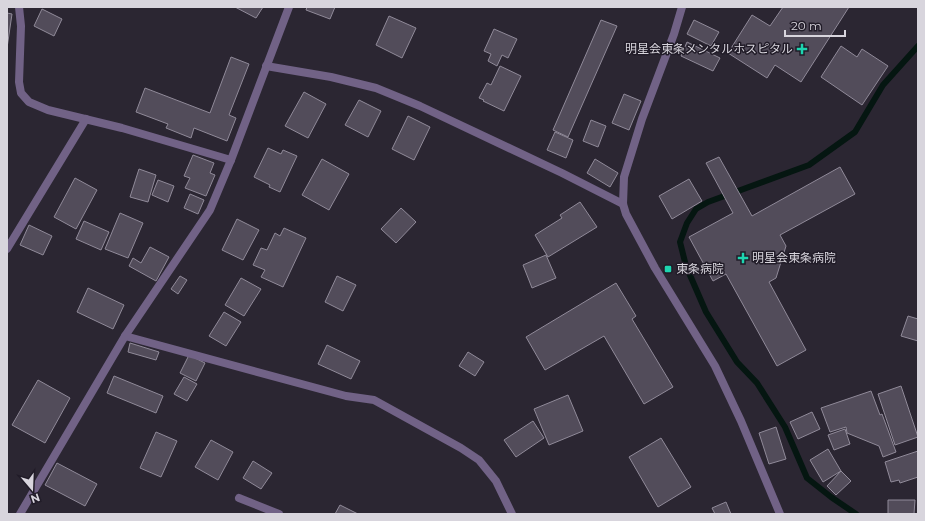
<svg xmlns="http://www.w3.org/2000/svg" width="925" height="521" font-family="Montserrat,'Noto Sans JP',sans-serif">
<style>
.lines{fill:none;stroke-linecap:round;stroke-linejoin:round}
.stream{stroke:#051611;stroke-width:6}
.building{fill:#524c5a;stroke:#908a99}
.minor{stroke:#716286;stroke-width:8}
.poi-dot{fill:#1ed5b0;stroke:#211c28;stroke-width:1.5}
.labels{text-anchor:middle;stroke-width:3;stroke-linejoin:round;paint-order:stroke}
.poi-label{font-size:12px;fill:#d8d5dd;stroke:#211c28;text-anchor:start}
</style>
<rect width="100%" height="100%" fill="#2b2632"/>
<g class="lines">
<path class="stream" d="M856 514 831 497 807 478 785 427 757 383 737 362 706 312 686 266 680 242 687 223 696 209 708 202 809 165 855 132 883 85 918 46"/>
</g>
<g class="building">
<path d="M235 7H263L256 18Z"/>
<path d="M307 7H335L330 19 306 10Z"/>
<path d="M783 7H849L801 82 775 65 767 78 728 53 752 15 770 26Z"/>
<path d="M42 9 62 19 54 36 34 26Z"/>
<path d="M7 13 12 14 7 48Z"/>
<path d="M389 16 416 28 402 58 376 45Z"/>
<path d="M601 20 617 26 568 137 553 130Z"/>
<path d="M694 20 719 32 711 46 687 34Z"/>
<path d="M494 29 517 39 508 58 502 55 497 66 488 61 491 54 484 51Z"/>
<path d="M687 42 720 58 713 71 681 56Z"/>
<path d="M841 46 857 57 862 49 888 66 862 105 821 77Z"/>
<path d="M231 57 249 64 229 115 236 118 227 141 194 128 191 138 166 128 168 124 136 112 145 88 210 113Z"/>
<path d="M500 66 521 76 504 111 483 101 484 100 479 98 487 83 491 85Z"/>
<path d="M304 92 326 104 308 138 285 126Z"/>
<path d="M624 94 641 101 629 130 612 123Z"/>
<path d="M359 100 381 111 368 137 345 125Z"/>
<path d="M408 116 430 127 414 160 392 149Z"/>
<path d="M591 120 606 126 598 147 583 141Z"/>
<path d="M555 132 573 140 566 158 547 150Z"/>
<path d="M268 148 281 154 283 150 297 156 280 192 269 187 270 185 254 177Z"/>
<path d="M193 155 214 163 210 173 215 175 206 196 185 188 190 178 184 176Z"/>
<path d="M719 157 752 216 840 167 855 194 780 235 786 246 776 278 769 282 806 350 777 366 726 274 713 281 689 237 733 213 706 163Z"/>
<path d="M322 159 349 174 329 210 302 195Z"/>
<path d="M595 159 618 173 610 187 587 173Z"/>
<path d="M139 169 156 175 148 202 130 197Z"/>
<path d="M75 178 97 190 76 229 54 217Z"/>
<path d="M689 179 702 201 672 219 659 196Z"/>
<path d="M158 180 174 186 168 202 152 195Z"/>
<path d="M190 194 204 200 198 214 184 208Z"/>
<path d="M580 202 597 227 548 257 535 235 562 218 560 215Z"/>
<path d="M401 208 416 222 396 243 381 229Z"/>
<path d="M120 213 143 223 128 258 105 249Z"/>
<path d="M237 219 259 230 243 260 222 250Z"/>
<path d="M84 221 109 232 101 250 76 239Z"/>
<path d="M29 225 52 236 43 255 20 245Z"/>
<path d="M284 228 306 238 283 287 261 277 265 270 253 265 261 248 267 250 275 233 280 236Z"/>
<path d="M150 247 169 257 156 281 129 266 133 258 141 263Z"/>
<path d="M546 255 556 278 532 288 523 265Z"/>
<path d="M180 276 187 280 178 294 171 289Z"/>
<path d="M337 276 356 285 343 311 325 302Z"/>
<path d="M241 278 261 289 244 316 225 305Z"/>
<path d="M616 283 636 316 632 319 673 387 644 404 604 336 545 370 526 337Z"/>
<path d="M88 288 124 305 113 329 77 312Z"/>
<path d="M224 312 241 322 226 346 209 336Z"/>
<path d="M908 316 918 319V341L901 336Z"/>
<path d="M130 343 159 352 156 360 128 352Z"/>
<path d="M327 345 360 361 351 379 318 364Z"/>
<path d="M468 352 484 362 475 376 459 366Z"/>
<path d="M189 355 205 363 196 381 180 373Z"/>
<path d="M114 376 163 396 156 413 107 393Z"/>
<path d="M184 377 197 384 187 401 174 394Z"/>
<path d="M38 380 70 398 45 443 12 425Z"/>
<path d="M901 386 918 437 895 445 878 394Z"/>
<path d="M871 391 880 415 882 414 896 452 883 457 879 446 847 433 846 427 830 432 821 408Z"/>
<path d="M568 395 583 431 549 445 534 409Z"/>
<path d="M812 412 820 429 798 439 790 422Z"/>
<path d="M533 421 544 438 516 457 504 440Z"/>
<path d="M776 427 786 459 769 464 759 433Z"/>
<path d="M845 429 850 444 834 450 828 435Z"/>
<path d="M156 432 177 441 161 477 140 468Z"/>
<path d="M661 438 691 487 658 507 629 457Z"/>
<path d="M211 440 233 452 218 480 195 467Z"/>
<path d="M828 449 841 471 823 482 810 460Z"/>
<path d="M918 451V477L900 483 899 480 891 482 885 462Z"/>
<path d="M253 461 272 473 261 489 243 478Z"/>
<path d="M57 463 97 484 85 506 45 485Z"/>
<path d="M841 471 851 481 836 495 827 486Z"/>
<path d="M888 500H915L914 514H888Z"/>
<path d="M726 502 731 514H715L712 508Z"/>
<path d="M340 505 358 514H335Z"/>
</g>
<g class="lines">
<g class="minor">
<path d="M19 7 21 26 19 82 21 93 29 102 48 110 122 128 231 160"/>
<path d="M682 7 674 34 642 119 624 177 623 204 626 214 655 268 715 366 741 421 780 514"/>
<path d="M266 66 331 77 376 88 420 106 562 173 623 204"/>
<path d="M7 249 86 119"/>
<path d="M125 336 346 396 374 400 461 448 479 460 496 481 512 514"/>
<path d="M239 498 279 514"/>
<path d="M20 514 125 336 210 210 231 160 289 7"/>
</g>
</g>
<g class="poi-dot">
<path d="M800 43h4v4h4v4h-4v4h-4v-4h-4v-4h4z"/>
<path d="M741 252h4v4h4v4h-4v4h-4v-4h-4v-4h4z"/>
<rect x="664" y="265" width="8" height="8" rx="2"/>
</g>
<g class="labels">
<g class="poi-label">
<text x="793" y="53" text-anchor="end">明星会東条メンタルホスピタル</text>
<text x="752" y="262">明星会東条病院</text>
<text x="676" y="273">東条病院</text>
</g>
</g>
<rect width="925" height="521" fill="none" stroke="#d8d5dd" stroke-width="16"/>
<g transform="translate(32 489) rotate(161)" stroke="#211c28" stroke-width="3" paint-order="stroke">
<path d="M0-3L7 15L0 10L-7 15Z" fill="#d8d5dd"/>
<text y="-6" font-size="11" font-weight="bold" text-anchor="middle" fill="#d8d5dd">N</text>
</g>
<path d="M785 30v6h60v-6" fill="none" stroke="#d8d5dd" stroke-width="2"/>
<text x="791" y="30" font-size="12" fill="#d8d5dd" stroke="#211c28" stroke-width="3" paint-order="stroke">20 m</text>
</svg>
